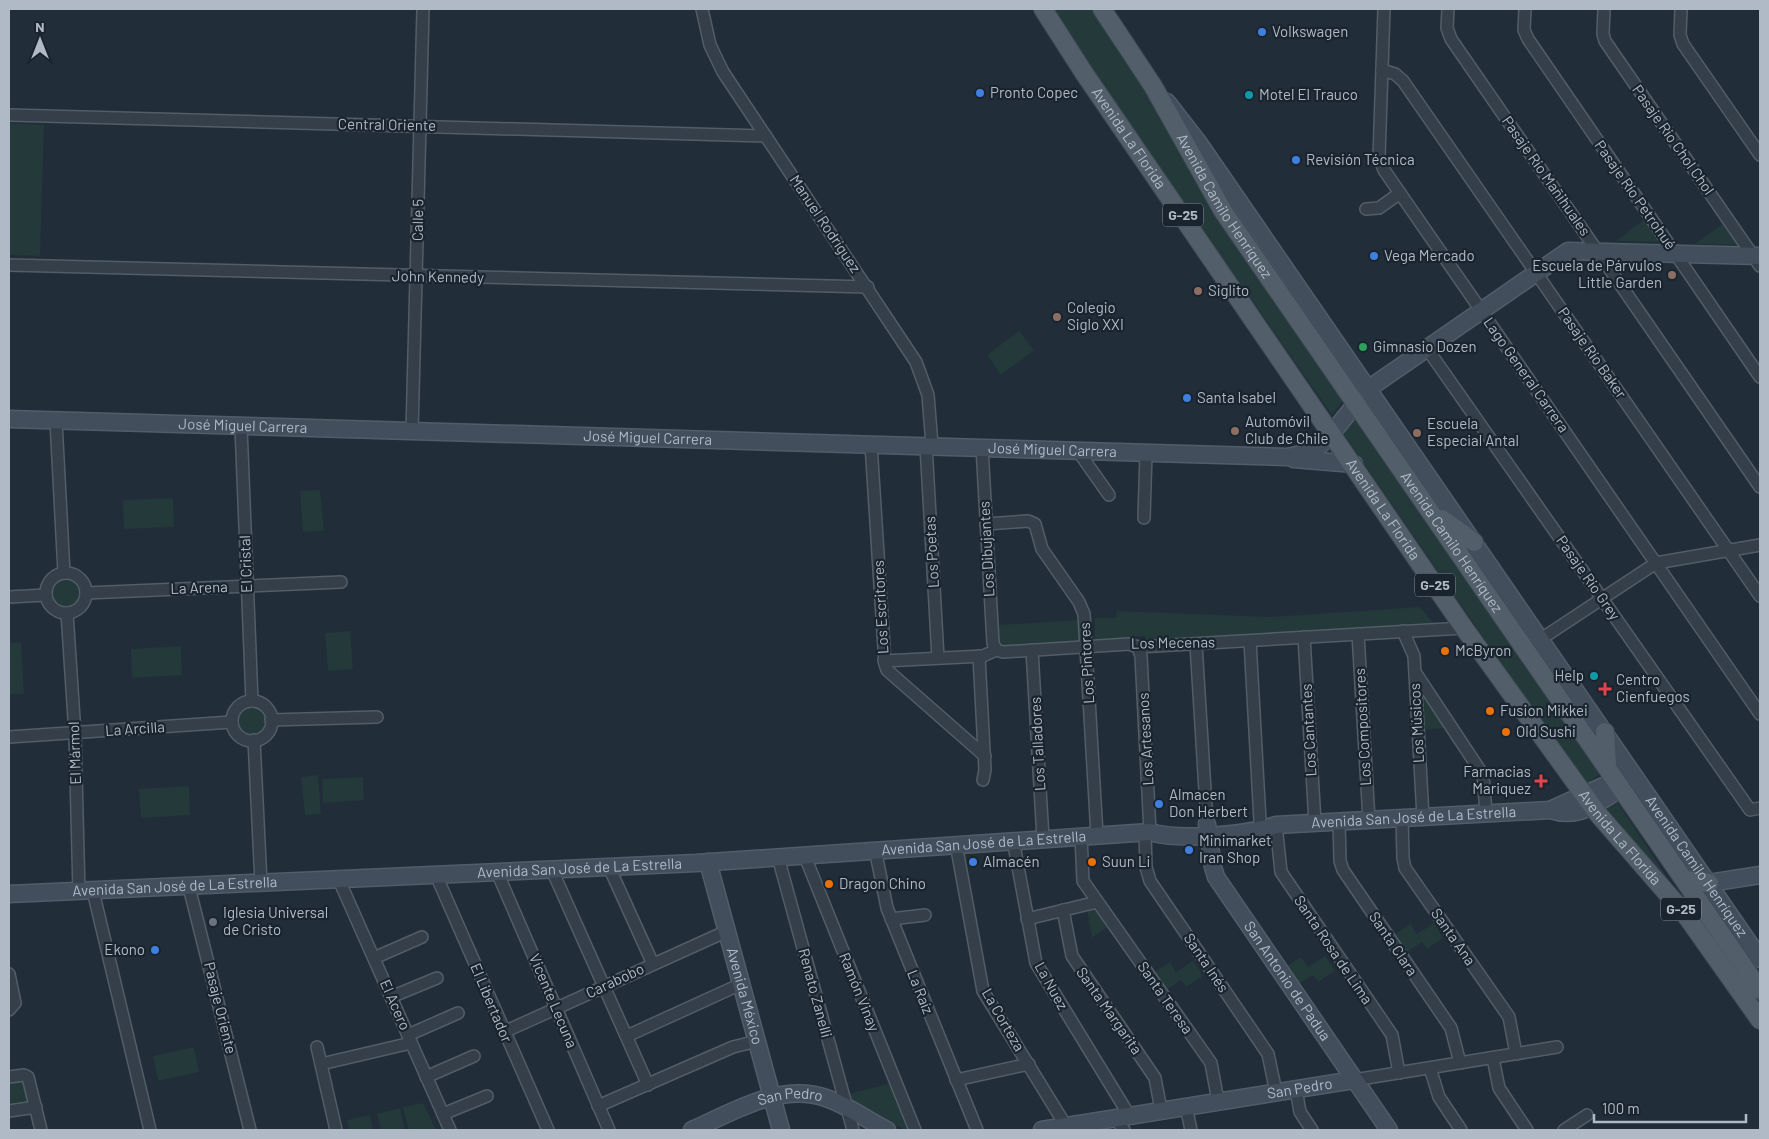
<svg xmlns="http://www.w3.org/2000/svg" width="1769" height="1139" font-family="Barlow,sans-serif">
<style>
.green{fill:#23393a}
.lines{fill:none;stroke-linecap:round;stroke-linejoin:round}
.street-casing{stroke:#525d67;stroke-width:14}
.secondary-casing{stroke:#525d67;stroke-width:19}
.primary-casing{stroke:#3e4853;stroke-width:20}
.street{stroke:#343f49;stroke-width:11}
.secondary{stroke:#424e5c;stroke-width:16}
.primary{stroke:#525e69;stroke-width:18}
.shop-dot{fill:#3f7fe0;stroke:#1a242e;stroke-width:2}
.culture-dot{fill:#0f9aa8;stroke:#1a242e;stroke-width:2}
.education-dot{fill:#8d6e63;stroke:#1a242e;stroke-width:2}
.leisure-dot{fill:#2e9e5b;stroke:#1a242e;stroke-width:2}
.food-dot{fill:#e8710a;stroke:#1a242e;stroke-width:2}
.health-dot{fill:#e0444e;stroke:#1a242e;stroke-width:2}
.worship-dot{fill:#6b7280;stroke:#1a242e;stroke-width:2}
.labels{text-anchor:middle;stroke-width:4.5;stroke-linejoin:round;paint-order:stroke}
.shield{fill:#1a242e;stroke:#828d98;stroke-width:1}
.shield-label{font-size:14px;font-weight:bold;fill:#afbac6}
.poi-label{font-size:15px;fill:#afbac6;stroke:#1a242e;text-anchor:start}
.street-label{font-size:15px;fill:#afbac6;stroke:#1a242e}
</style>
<rect width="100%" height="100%" fill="#212d39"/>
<g class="green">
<path d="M1054 9H1092L1171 130 1200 189 1346 397 1332 415 1133 130Z"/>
<path d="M9 123 44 125 40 256 9 255Z"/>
<path d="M1646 218 1664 242 1616 241Z"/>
<path d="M1725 222 1743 245 1695 244Z"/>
<path d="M1019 331 1034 350 1001 375 987 355Z"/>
<path d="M1359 416 1605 771 1585 785 1343 433Z"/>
<path d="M320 490 324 531 303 532 300 491Z"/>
<path d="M173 498 174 527 124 529 123 500Z"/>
<circle cx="66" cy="593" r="17"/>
<path d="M1420 607 1434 624 1146 640 1145 636 1095 640V618H1116L1117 611 1271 617Z"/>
<path d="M1078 620 1080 641 999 646 998 625Z"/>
<path d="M350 631 353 669 328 671 325 633Z"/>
<path d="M21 642 24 694H9V643Z"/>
<path d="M181 646 182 675 132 678 131 649Z"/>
<path d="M1421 688 1444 728 1423 730Z"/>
<circle cx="251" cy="720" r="15"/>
<path d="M318 775 321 814 305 815 301 777Z"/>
<path d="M363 777 364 800 323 803 322 779Z"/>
<path d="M189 786 190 815 141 818 139 789Z"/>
<path d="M1616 800 1682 900 1603 807Z"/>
<path d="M1098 907 1109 926 1092 938 1087 910Z"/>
<path d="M1434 923 1443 938 1427 949 1422 942 1404 954 1392 936 1410 924 1417 934Z"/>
<path d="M1325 956 1335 971 1318 982 1313 975 1295 986 1284 968 1301 957 1308 967Z"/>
<path d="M1193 961 1203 976 1186 987 1181 980 1163 992 1152 974 1170 962 1176 972Z"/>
<path d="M194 1047 199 1072 158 1081 153 1056Z"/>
<path d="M23 1079 27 1104 9 1107V1081Z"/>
<path d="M891 1083 911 1130H905L850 1100 849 1094Z"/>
<path d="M423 1103 436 1130H409L403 1107Z"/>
<path d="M400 1108 405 1130H381L377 1114Z"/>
<path d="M370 1115 373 1130H349L347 1120Z"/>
</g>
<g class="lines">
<defs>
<g id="street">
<path d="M702 9 710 45 723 72 916 362 928 395 932 445"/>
<path d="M1384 9 1379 157 1384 170 1760 714"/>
<path d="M1448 9 1447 28 1451 39 1760 487"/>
<path d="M1525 9 1524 30 1528 39 1760 377"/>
<path d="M1604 9 1603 34 1605 41 1760 266"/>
<path d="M1681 9 1680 35 1683 44 1760 155"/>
<path d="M1382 70 1395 74 1403 81 1760 596"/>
<path d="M9 115 766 136"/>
<path d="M1366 209 1379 208 1400 193"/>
<path d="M9 265 868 287"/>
<path d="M1426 347 1750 810 1760 808"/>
<path d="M56 421 64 573"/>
<path d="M241 427 252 701"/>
<path d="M412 432 423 9"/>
<path d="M871 444 885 664 887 670 985 756"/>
<path d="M926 445 938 658"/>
<path d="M982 447 993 643 996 650"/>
<path d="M1078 451 1109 495"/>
<path d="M1144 518 1146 453"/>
<path d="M986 524 1028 521 1035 524 1042 549 1079 602 1084 614 1097 835"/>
<circle cx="66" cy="593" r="20"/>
<path d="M86 593 341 582"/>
<path d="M9 597 46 595"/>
<path d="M67 613 75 734 79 892"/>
<path d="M1403 631 1414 656 1423 817"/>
<path d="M1358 634 1369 820"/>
<path d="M1304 637 1315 823"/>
<path d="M1541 639 1656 563 1760 545"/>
<path d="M1250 641 1260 821"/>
<path d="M1196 644 1207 823"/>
<path d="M1138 647 1141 656 1150 832"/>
<path d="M996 650 1003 652 1129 644 1138 647 1464 628"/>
<path d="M1032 650 1043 839"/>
<path d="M979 656 985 770 983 780"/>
<path d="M884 661 983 656 996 650"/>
<path d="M1415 672 1483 775 1486 813"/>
<circle cx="252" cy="721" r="20"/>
<path d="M271 720 377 717"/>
<path d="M9 737 232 722"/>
<path d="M254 740 261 883"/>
<path d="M1402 818 1403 858 1405 868 1509 1017 1516 1054"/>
<path d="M1339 821 1340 861 1343 870 1451 1028 1460 1063"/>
<path d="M1276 825 1281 872 1392 1035 1399 1073"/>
<path d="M1145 832 1146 867 1150 881 1268 1054 1276 1092"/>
<path d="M1081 836 1083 881 1211 1063 1218 1101"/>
<path d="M1013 840 1036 963 1129 1115"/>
<path d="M956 844 983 991 1066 1126"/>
<path d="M875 849 887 908 977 1130"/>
<path d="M804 854 915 1130"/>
<path d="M778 857 853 1130"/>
<path d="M609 867 653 964"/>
<path d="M552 870 648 1085"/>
<path d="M497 872 609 1130"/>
<path d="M436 875 548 1130"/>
<path d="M339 880 450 1130"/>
<path d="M189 887 250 1130"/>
<path d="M93 891 150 1130"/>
<path d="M1063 910 1072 956 1155 1078 1161 1110"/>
<path d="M891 919 925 915"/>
<path d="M1027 919 1097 902"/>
<path d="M374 958 422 937"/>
<path d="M9 974 15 1003 9 1010"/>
<path d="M391 997 437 978"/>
<path d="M504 1032 727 931"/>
<path d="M408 1035 458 1013"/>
<path d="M627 1036 741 984"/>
<path d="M317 1047 336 1130"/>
<path d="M1493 1058 1499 1088 1527 1130"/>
<path d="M321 1064 411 1043"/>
<path d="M1430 1068 1439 1097 1461 1130"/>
<path d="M9 1077 24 1075 28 1077 41 1130"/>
<path d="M426 1077 474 1056"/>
<path d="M956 1080 1029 1064"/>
<path d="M1354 1080 1557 1047"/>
<path d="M1296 1089 1300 1112 1312 1130"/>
<path d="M598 1106 733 1047 757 1041"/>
<path d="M1186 1106 1191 1130"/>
<path d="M9 1111 36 1107"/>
<path d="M443 1114 487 1096"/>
<path d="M1115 1118 1124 1130"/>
<path d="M1564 1130 1587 1115"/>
</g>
<g id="secondary">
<path id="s1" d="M1167 102 1198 142 1760 959"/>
<path id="s2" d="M9 419 1287 457 1306 453 1318 447 1328 438 1368 389 1568 251 1760 256"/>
<path d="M1294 459 1354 464"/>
<path d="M1550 810C1580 820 1597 802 1622 788"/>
<path id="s3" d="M1207 824 1213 867 1216 877 1389 1130"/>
<path id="s4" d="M708 862 781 1130"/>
<path d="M1709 883 1760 875"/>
<path id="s5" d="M9 894 696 863 1150 832C1179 841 1248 835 1276 825L1550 810 1617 780"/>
<path id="s6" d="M692 1130C733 1112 780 1082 826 1098 847 1105 867 1120 887 1130"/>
<path id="s7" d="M1042 1130 1354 1080"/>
</g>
<g id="primary">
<path id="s8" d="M1043 9 1084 73 1464 628 1598 814 1685 914 1760 1020"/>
<path id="s9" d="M1102 9 1153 86 1223 211 1760 990"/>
<path d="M1442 519 1474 542"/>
<path d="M1605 732 1607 765"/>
<path d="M1686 880 1709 883"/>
</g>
</defs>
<use href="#street" class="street-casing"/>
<use href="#secondary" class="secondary-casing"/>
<use href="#primary" class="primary-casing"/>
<use href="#street" class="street"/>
<use href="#secondary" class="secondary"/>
<use href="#primary" class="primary"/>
</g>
<g class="shop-dot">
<circle cx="1262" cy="32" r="5"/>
<circle cx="980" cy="93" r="5"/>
<circle cx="1296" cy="160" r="5"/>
<circle cx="1374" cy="256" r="5"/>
<circle cx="1187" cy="398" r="5"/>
<circle cx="1159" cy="804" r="5"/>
<circle cx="1189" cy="850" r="5"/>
<circle cx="973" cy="862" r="5"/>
<circle cx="155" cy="950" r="5"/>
</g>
<g class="culture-dot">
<circle cx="1249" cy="95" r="5"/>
<circle cx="1594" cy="676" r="5"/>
</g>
<g class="education-dot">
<circle cx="1672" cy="275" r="5"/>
<circle cx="1198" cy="291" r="5"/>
<circle cx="1057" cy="317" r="5"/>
<circle cx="1235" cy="431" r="5"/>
<circle cx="1417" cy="433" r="5"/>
</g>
<circle class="leisure-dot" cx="1363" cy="347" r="5"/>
<g class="food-dot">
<circle cx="1445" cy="651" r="5"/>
<circle cx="1490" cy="711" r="5"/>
<circle cx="1506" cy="732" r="5"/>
<circle cx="1092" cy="862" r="5"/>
<circle cx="829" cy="884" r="5"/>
</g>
<g class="health-dot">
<path d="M1602.5 681.5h5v5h5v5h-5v5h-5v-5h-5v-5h5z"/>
<path d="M1538.5 773.5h5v5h5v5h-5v5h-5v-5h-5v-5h5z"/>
</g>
<circle class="worship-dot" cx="213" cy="922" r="5"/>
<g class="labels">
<g class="shield">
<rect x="1163" y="203.5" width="40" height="23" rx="4"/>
<rect x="1415" y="573.5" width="40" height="23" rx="4"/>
<rect x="1661" y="897.5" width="40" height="23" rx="4"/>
</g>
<g class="shield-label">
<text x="1183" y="220">G-25</text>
<text x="1435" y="590">G-25</text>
<text x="1681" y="914">G-25</text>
</g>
<g class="poi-label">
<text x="1272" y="37">Volkswagen</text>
<text x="990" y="98">Pronto Copec</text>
<text x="1259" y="100">Motel El Trauco</text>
<text x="1306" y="165">Revisión Técnica</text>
<text x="1384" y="261">Vega Mercado</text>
<text x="1662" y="271" text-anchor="end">Escuela de Párvulos<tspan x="1662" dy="17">Little Garden</tspan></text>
<text x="1208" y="296">Siglito</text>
<text x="1067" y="313">Colegio<tspan x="1067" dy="17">Siglo XXI</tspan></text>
<text x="1373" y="352">Gimnasio Dozen</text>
<text x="1197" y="403">Santa Isabel</text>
<text x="1245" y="427">Automóvil<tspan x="1245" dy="17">Club de Chile</tspan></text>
<text x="1427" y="429">Escuela<tspan x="1427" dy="17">Especial Antal</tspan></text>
<text x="1455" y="656">McByron</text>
<text x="1584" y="681" text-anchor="end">Help</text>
<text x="1616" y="685">Centro<tspan x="1616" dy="17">Cienfuegos</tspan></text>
<text x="1500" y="716">Fusion Mikkei</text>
<text x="1516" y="737">Old Sushi</text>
<text x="1531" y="777" text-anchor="end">Farmacias<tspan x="1531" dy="17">Mariquez</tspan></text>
<text x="1169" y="800">Almacen<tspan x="1169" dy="17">Don Herbert</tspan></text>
<text x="1199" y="846">Minimarket<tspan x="1199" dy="17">Iran Shop</tspan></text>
<text x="983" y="867">Almacén</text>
<text x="1102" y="867">Suun Li</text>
<text x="839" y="889">Dragon Chino</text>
<text x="223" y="918">Iglesia Universal<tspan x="223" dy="17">de Cristo</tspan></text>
<text x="145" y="955" text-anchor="end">Ekono</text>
</g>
<g class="street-label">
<text transform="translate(387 125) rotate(1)" y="5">Central Oriente</text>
<text dy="5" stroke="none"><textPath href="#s8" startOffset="155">Avenida La Florida</textPath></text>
<text transform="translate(1673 140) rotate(55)" y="5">Pasaje Río Chol Chol</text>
<text transform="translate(1546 176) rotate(55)" y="5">Pasaje Río Mañihuales</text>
<text transform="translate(1635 195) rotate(55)" y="5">Pasaje Río Petrohué</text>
<text dy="5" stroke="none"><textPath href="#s9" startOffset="232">Avenida Camilo Henríquez</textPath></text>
<text transform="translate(418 220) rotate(-89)" y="5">Calle 5</text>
<text transform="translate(825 224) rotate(56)" y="5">Manuel Rodríguez</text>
<text transform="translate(438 277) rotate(1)" y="5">John Kennedy</text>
<text transform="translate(1592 353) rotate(55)" y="5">Pasaje Río Baker</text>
<text transform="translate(1526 375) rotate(55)" y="5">Lago General Carrera</text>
<text dy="5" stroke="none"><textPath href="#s2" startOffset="234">José Miguel Carrera</textPath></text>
<text dy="5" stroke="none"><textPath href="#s2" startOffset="639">José Miguel Carrera</textPath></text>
<text dy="5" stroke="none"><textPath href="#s2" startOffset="1044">José Miguel Carrera</textPath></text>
<text dy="5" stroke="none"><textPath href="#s8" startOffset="605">Avenida La Florida</textPath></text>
<text dy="5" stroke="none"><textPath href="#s9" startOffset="638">Avenida Camilo Henríquez</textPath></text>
<text transform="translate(987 549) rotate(-93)" y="5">Los Dibujantes</text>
<text transform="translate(932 552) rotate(-93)" y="5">Los Poetas</text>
<text transform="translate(246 564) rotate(-92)" y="5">El Cristal</text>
<text transform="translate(1588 578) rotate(55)" y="5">Pasaje Río Grey</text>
<text transform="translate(199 588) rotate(-2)" y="5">La Arena</text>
<text transform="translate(881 607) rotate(-93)" y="5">Los Escritores</text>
<text transform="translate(1173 643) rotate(-1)" y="5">Los Mecenas</text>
<text transform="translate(1087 663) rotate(-93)" y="5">Los Pintores</text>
<text transform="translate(1417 723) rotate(-93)" y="5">Los Músicos</text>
<text transform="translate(1363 727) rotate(-93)" y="5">Los Compositores</text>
<text transform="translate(135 729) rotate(-4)" y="5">La Arcilla</text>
<text transform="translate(1309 730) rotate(-93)" y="5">Los Cantantes</text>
<text transform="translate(1146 739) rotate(-93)" y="5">Los Artesanos</text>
<text transform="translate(1038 744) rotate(-93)" y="5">Los Talladores</text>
<text transform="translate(75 753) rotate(-92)" y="5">El Mármol</text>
<text dy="5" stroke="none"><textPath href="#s5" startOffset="1408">Avenida San José de La Estrella</textPath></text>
<text dy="5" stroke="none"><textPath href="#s8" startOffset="1010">Avenida La Florida</textPath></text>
<text dy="5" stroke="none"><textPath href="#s5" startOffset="976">Avenida San José de La Estrella</textPath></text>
<text dy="5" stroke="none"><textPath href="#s1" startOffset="930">Avenida Camilo Henríquez</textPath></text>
<text dy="5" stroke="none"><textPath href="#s5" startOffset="571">Avenida San José de La Estrella</textPath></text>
<text dy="5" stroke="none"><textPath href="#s5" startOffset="166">Avenida San José de La Estrella</textPath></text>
<text transform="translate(1453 937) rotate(55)" y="5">Santa Ana</text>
<text transform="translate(1393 944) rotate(56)" y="5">Santa Clara</text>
<text transform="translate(1333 950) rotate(56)" y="5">Santa Rosa de Lima</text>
<text transform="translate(1206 963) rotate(56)" y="5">Santa Inés</text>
<text transform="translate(615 981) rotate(-25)" y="5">Carabobo</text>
<text dy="5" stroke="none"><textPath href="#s3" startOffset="180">San Antonio de Padua</textPath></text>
<text transform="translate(1051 986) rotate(61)" y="5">La Nuez</text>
<text transform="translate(859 992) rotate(68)" y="5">Ramón Vinay</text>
<text transform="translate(920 992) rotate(68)" y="5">La Raíz</text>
<text transform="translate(815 993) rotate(75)" y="5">Renato Zanelli</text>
<text dy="5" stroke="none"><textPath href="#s4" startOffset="139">Avenida México</textPath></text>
<text transform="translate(1165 998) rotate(55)" y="5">Santa Teresa</text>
<text transform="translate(553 1001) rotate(67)" y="5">Vicente Lecuna</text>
<text transform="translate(491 1003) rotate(67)" y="5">El Libertador</text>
<text transform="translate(395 1005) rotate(66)" y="5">El Acero</text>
<text transform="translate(220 1008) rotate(76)" y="5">Pasaje Oriente</text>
<text transform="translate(1109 1011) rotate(55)" y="5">Santa Margarita</text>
<text transform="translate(1003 1020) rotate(60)" y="5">La Corteza</text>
<text dy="5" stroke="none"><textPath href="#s7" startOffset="261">San Pedro</textPath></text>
<text dy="5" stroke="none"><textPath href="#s6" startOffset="105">San Pedro</textPath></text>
</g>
</g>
<rect width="1769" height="1139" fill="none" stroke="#afbac6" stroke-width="20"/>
<g transform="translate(40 40)" stroke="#1a242e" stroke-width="4" paint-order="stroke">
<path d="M0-4L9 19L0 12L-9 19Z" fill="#afbac6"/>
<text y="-8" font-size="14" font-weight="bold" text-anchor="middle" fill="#afbac6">N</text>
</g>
<path d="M1594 1114v8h152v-8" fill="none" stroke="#afbac6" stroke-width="2.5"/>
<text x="1602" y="1114" font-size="15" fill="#afbac6" stroke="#1a242e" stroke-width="4" paint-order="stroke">100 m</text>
</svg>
